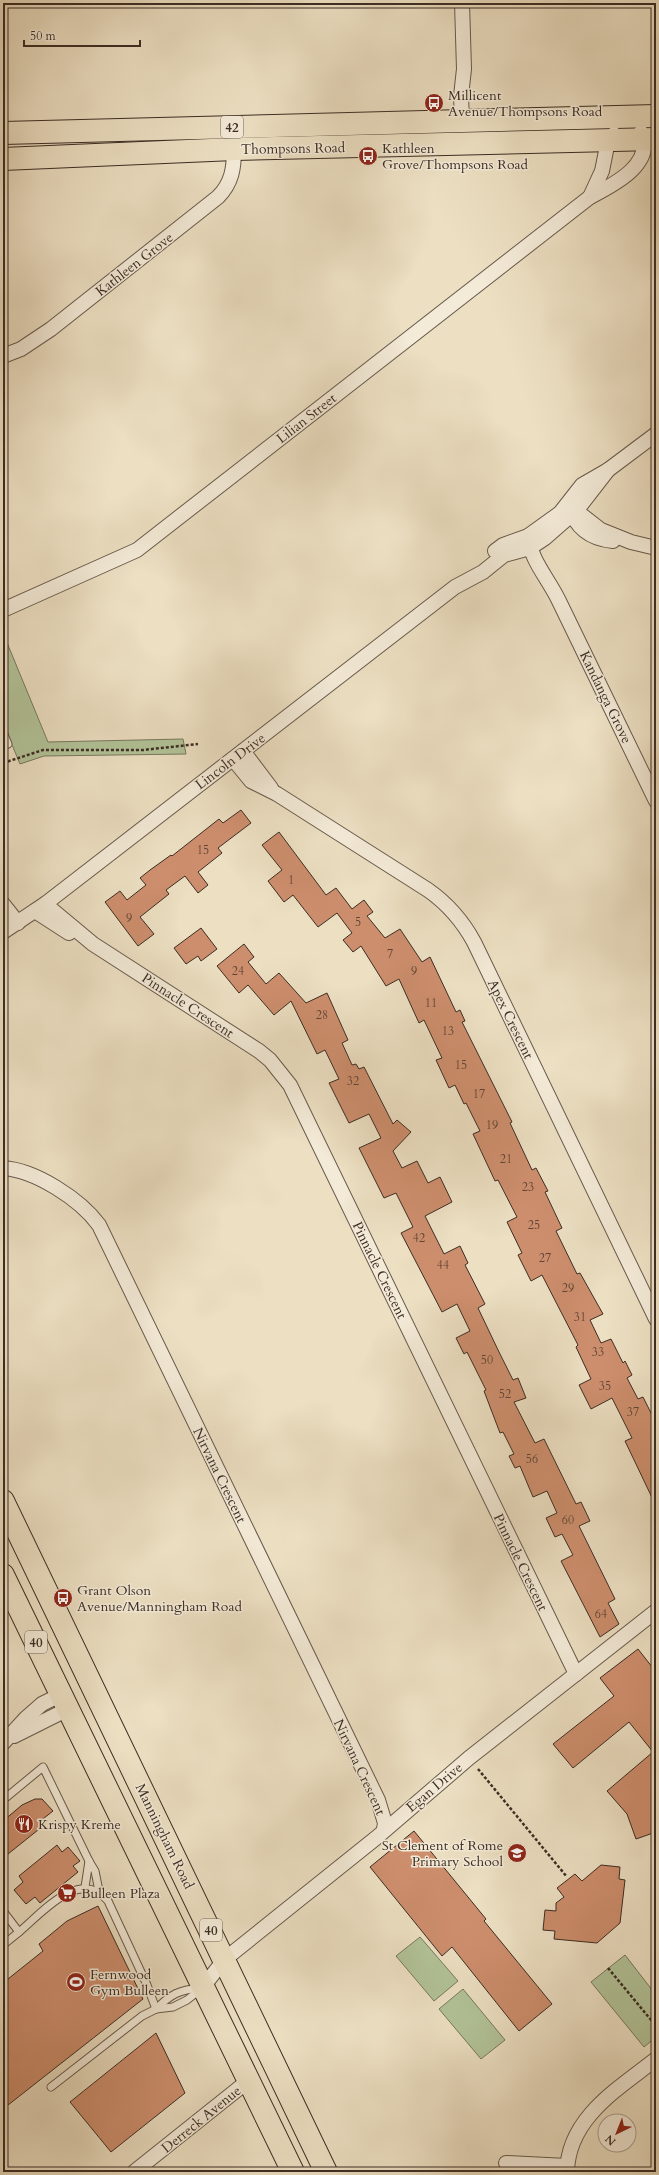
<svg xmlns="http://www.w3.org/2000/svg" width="659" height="2175" font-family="Cardo,serif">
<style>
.green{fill:#b2c398;stroke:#77785e}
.building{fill:#cd8e6d;stroke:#3c2d24}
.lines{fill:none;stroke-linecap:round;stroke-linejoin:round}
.lane-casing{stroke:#685a4c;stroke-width:9}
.street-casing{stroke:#685a4c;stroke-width:16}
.primary-casing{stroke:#3c2d24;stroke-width:24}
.path{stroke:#3c2d24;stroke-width:2.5;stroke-dasharray:3 2;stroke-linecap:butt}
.lane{stroke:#f3ead7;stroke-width:7}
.street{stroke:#f3ead7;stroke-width:14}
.primary{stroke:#ecdfc2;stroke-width:22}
.labels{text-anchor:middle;stroke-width:3;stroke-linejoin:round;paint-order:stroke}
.number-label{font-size:12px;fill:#604536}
.shield{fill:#f3ead7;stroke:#73665a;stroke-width:1}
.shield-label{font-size:13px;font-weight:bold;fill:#3c2d24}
.poi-label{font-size:14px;fill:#3c2d24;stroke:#f3ead7;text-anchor:start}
.street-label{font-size:14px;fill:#3c2d24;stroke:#f3ead7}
</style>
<rect width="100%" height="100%" fill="#ecdfc2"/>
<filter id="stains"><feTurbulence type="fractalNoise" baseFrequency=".005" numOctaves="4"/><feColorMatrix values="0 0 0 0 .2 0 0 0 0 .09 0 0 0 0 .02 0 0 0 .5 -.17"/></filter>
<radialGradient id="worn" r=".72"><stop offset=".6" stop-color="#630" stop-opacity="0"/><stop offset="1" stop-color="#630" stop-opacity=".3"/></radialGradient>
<g class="green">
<path d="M3 633 48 742 183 739 186 754 44 756 20 764 3 723Z"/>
<path d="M420 1937 458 1981 434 2001 396 1956Z"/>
<path d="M625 1955 656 1995V2037L644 2047 591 1982Z"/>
<path d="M463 1989 505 2040 481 2059 439 2009Z"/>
</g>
<g class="building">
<path d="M241 810 251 823 218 848 222 853 198 872 208 885 198 893 185 876 166 890 169 894 140 917 154 934 138 946 105 902 120 891 127 900 146 885 140 878 150 870 171 855 172 856 219 819 223 823Z"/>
<path d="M279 832 326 895 336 888 352 909 364 900 373 912 367 916 385 938 400 929 422 962 430 957 456 1012 460 1010 465 1021 462 1022 512 1122 510 1123 532 1170 536 1168 548 1191 545 1192 562 1228 556 1231 577 1274 580 1273 603 1314 590 1320 601 1343 611 1339 623 1363 625 1361 632 1375 627 1378 638 1399 643 1397 656 1423V1506L625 1441 632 1438 612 1398 591 1409 579 1385 591 1379 576 1347 578 1345 542 1275 531 1281 518 1255 522 1253 507 1222 517 1217 498 1180 495 1181 473 1134 480 1131 466 1103 464 1104 455 1085 449 1088 436 1060 442 1058 424 1020 419 1023 399 979 386 986 361 946 353 952 343 940 352 933 337 913 318 927 293 895 284 902 268 881 282 870 262 845Z"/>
<path d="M201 928 217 949 201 961 198 956 186 964 174 948Z"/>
<path d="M244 944 254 957 248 962 266 984 279 973 306 1003 327 993 348 1040 342 1043 352 1065 356 1064 359 1069 364 1067 393 1124 397 1120 411 1132 393 1151 402 1168 417 1161 428 1183 440 1177 452 1202 425 1216 444 1254 460 1246 468 1263 465 1265 485 1304 478 1308 499 1352 513 1380 518 1378 526 1398 514 1402 535 1443 544 1439 576 1504 581 1502 590 1521 579 1526 615 1599 608 1603 619 1624 600 1637 561 1561 573 1555 562 1534 555 1537 546 1518 557 1513 547 1491 533 1497 520 1466 515 1468 509 1456 514 1454 503 1432 500 1433 484 1391 486 1390 467 1352 464 1354 456 1338 470 1331 457 1304 442 1312 401 1233 413 1227 396 1193 384 1198 359 1148 381 1138 369 1114 349 1123 329 1083 339 1079 325 1050 317 1054 291 1001 274 1015 248 985 239 993 217 966Z"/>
<path d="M638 1649 656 1672V1832L636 1839 627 1814 607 1791 653 1752 629 1722 573 1768 553 1744 614 1696 600 1678Z"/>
<path d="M35 1799H42L53 1811 39 1822 43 1826 3 1858V1821L22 1805Z"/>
<path d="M414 1831 486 1919 484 1921 552 2004 519 2031 452 1947 442 1956 370 1867Z"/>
<path d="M57 1845 62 1852 68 1847 80 1861 73 1866 78 1872 40 1903 35 1897 26 1904 14 1890 23 1882 19 1876Z"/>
<path d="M601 1865 620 1867 619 1879 625 1880 620 1923 597 1943 554 1939 555 1931 543 1930 545 1910 556 1911V1903L564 1897 557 1888 575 1874 582 1881Z"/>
<path d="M98 1906 143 1999 3 2109V1983L43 1951 39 1944 67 1921Z"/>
<path d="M156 2033 185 2093 111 2152 70 2102Z"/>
</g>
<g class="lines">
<defs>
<g id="lane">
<path d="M3 732 8 744 3 746"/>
<path d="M3 1800 43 1767 89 1861 95 1871 99 1891"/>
<path d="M85 1887 89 1861"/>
<path d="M3 1911 19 1932 3 1945"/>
<path d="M19 1932C43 1912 80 1867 108 1901L147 1985 156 2009"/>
<path d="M156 2009C171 1994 179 1990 200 1988"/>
<path d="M51 2087 142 2016 156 2009 173 2007 187 2000 201 1989"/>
</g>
<g id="street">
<path d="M462 121 461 96 464 69 462 3"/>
<path d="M590 197 602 171 607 146 614 134"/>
<path d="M3 356 21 349 51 329 218 197C232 183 234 168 234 149"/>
<path d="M568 506C576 527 589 539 613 541"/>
<path d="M570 506 601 530 631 542 656 548"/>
<path d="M528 536C531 561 548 578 559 601 591 668 624 734 656 801"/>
<path d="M495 551 503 545 528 536 560 513 582 485 608 470 656 434"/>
<path d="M3 610 137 550 590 197C613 185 656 164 641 132"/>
<path d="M243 751 271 788"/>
<path d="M233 759 251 781 277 794 428 890C448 904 462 920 474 942L656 1319"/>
<path d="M3 904 18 923"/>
<path d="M45 904 93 944 259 1051 270 1060 290 1085 576 1674"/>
<path d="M35 911 69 933"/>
<path d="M3 932 45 904 455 587 483 572 504 555 530 548 545 538 577 510 608 470"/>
<path d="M3 1168C35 1170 80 1199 99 1225L378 1800 385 1823 384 1829"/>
<path d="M14 1736 68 1709"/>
<path d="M3 1743 26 1718 42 1704 62 1694"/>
<path d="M202 1988 225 1959 376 1838 469 1758 656 1611"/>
<path d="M506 2163 567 2166"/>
<path d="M134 2172 248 2081"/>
<path d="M567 2172C568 2118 618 2089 656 2059"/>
</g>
<g id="primary">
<path d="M3 133 656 116"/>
<path d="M3 159 234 149 656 139"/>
<path d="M3 1501 326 2172"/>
<path d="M3 1575 293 2172"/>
</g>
</defs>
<use href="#lane" class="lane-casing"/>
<use href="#street" class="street-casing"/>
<use href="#primary" class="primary-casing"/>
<g class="path">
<path d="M3 763 43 750H143L198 744"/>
<path d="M478 1769 567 1877"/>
<path d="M608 1968 656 2026"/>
</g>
<use href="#lane" class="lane"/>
<use href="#street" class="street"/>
<use href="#primary" class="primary"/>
</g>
<defs>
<symbol id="bus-disc" viewBox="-11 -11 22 22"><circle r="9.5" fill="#8f2418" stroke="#f3ead7"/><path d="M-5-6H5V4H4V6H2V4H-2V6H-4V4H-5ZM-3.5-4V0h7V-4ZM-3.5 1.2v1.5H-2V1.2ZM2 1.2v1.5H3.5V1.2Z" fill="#fff"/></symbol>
<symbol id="restaurant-disc" viewBox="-11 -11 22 22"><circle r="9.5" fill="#8f2418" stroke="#f3ead7"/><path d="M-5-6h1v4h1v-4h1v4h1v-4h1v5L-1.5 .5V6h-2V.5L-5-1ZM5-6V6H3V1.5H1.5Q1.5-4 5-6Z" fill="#fff"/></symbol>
<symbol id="school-disc" viewBox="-11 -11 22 22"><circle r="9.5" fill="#8f2418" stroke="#f3ead7"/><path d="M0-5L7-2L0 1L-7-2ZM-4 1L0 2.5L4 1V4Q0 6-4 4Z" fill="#fff"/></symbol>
<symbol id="supermarket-disc" viewBox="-11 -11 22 22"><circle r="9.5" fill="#8f2418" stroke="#f3ead7"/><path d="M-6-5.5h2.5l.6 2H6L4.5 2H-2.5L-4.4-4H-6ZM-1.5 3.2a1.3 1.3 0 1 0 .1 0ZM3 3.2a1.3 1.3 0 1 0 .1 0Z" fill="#fff"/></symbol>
<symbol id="stadium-disc" viewBox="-11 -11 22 22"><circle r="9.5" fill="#8f2418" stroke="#f3ead7"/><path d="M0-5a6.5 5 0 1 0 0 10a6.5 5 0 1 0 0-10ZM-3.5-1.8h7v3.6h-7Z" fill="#fff"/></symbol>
</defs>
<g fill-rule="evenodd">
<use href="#bus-disc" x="423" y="92" width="22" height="22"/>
<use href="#bus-disc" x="357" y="145" width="22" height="22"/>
<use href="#bus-disc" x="52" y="1587" width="22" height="22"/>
<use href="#restaurant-disc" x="13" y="1813" width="22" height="22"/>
<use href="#school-disc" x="506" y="1842" width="22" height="22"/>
<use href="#supermarket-disc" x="56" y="1882" width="22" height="22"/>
<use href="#stadium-disc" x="65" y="1971" width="22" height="22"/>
</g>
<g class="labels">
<g class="number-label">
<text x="203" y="854">15</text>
<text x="291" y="884">1</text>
<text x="129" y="922">9</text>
<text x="358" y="926">5</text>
<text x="390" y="958">7</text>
<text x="238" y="975">24</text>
<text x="414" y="975">9</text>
<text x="431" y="1007">11</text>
<text x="322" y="1019">28</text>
<text x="448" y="1035">13</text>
<text x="461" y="1069">15</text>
<text x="353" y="1085">32</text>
<text x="479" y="1098">17</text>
<text x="492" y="1129">19</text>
<text x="506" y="1163">21</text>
<text x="528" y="1191">23</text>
<text x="534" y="1229">25</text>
<text x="419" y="1242">42</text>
<text x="545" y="1262">27</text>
<text x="443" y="1269">44</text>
<text x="568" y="1292">29</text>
<text x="580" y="1321">31</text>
<text x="598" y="1356">33</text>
<text x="487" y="1364">50</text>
<text x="605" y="1390">35</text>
<text x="505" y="1398">52</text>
<text x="633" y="1416">37</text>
<text x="532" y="1463">56</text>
<text x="568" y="1524">60</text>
<text x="601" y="1618">64</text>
</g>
<g class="shield">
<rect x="221" y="116" width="22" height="22" rx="3"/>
<rect x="25" y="1631" width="22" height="22" rx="3"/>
<rect x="200" y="1919" width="22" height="22" rx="3"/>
</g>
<g class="shield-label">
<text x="232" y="132">42</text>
<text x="36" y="1647">40</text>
<text x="211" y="1935">40</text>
</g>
<g class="poi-label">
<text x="448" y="100">Millicent<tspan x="448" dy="16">Avenue/Thompsons Road</tspan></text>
<text x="382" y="153">Kathleen<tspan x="382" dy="16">Grove/Thompsons Road</tspan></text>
<text x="77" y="1595">Grant Olson<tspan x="77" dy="16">Avenue/Manningham Road</tspan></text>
<text x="38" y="1829">Krispy Kreme</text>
<text x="503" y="1850" text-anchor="end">St Clement of Rome<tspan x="503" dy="16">Primary School</tspan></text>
<text x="81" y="1898">Bulleen Plaza</text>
<text x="90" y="1979">Fernwood<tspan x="90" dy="16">Gym Bulleen</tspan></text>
</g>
<g class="street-label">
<text transform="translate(293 148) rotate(-1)" y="5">Thompsons Road</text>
<text transform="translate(134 264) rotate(-38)" y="5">Kathleen Grove</text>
<text transform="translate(306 418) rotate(-38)" y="5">Lilian Street</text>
<text transform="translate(606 697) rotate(64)" y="5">Kandanga Grove</text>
<text transform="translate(230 761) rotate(-37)" y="5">Lincoln Drive</text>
<text transform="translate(188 1005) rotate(33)" y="5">Pinnacle Crescent</text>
<text transform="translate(511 1019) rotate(64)" y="5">Apex Crescent</text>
<text transform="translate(380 1270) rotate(64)" y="5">Pinnacle Crescent</text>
<text transform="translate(220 1475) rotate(64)" y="5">Nirvana Crescent</text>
<text transform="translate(521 1562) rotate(64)" y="5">Pinnacle Crescent</text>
<text transform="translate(360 1767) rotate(65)" y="5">Nirvana Crescent</text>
<text transform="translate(434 1787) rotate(-40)" y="5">Egan Drive</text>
<text transform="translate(165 1836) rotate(64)" y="5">Manningham Road</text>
<text transform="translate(201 2119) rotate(-39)" y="5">Derreck Avenue</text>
</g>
</g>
<rect width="659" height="2175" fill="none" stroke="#ecdfc2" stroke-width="16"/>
<rect x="4" y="4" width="651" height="2167" fill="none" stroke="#3c2d24" stroke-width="2"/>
<rect x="8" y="8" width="643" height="2159" fill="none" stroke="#3c2d24"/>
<g transform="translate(617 2133) rotate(223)"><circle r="19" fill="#f3ead7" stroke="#aa9e8f"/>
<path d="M0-3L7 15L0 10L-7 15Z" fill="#8f2418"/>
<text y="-6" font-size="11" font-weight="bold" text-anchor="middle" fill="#3c2d24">N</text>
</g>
<path d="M24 40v6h116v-6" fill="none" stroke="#3c2d24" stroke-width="2"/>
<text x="30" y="40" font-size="12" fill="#3c2d24" stroke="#f3ead7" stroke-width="3" paint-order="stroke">50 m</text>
<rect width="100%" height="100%" filter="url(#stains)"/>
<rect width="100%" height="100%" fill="url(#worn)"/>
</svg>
